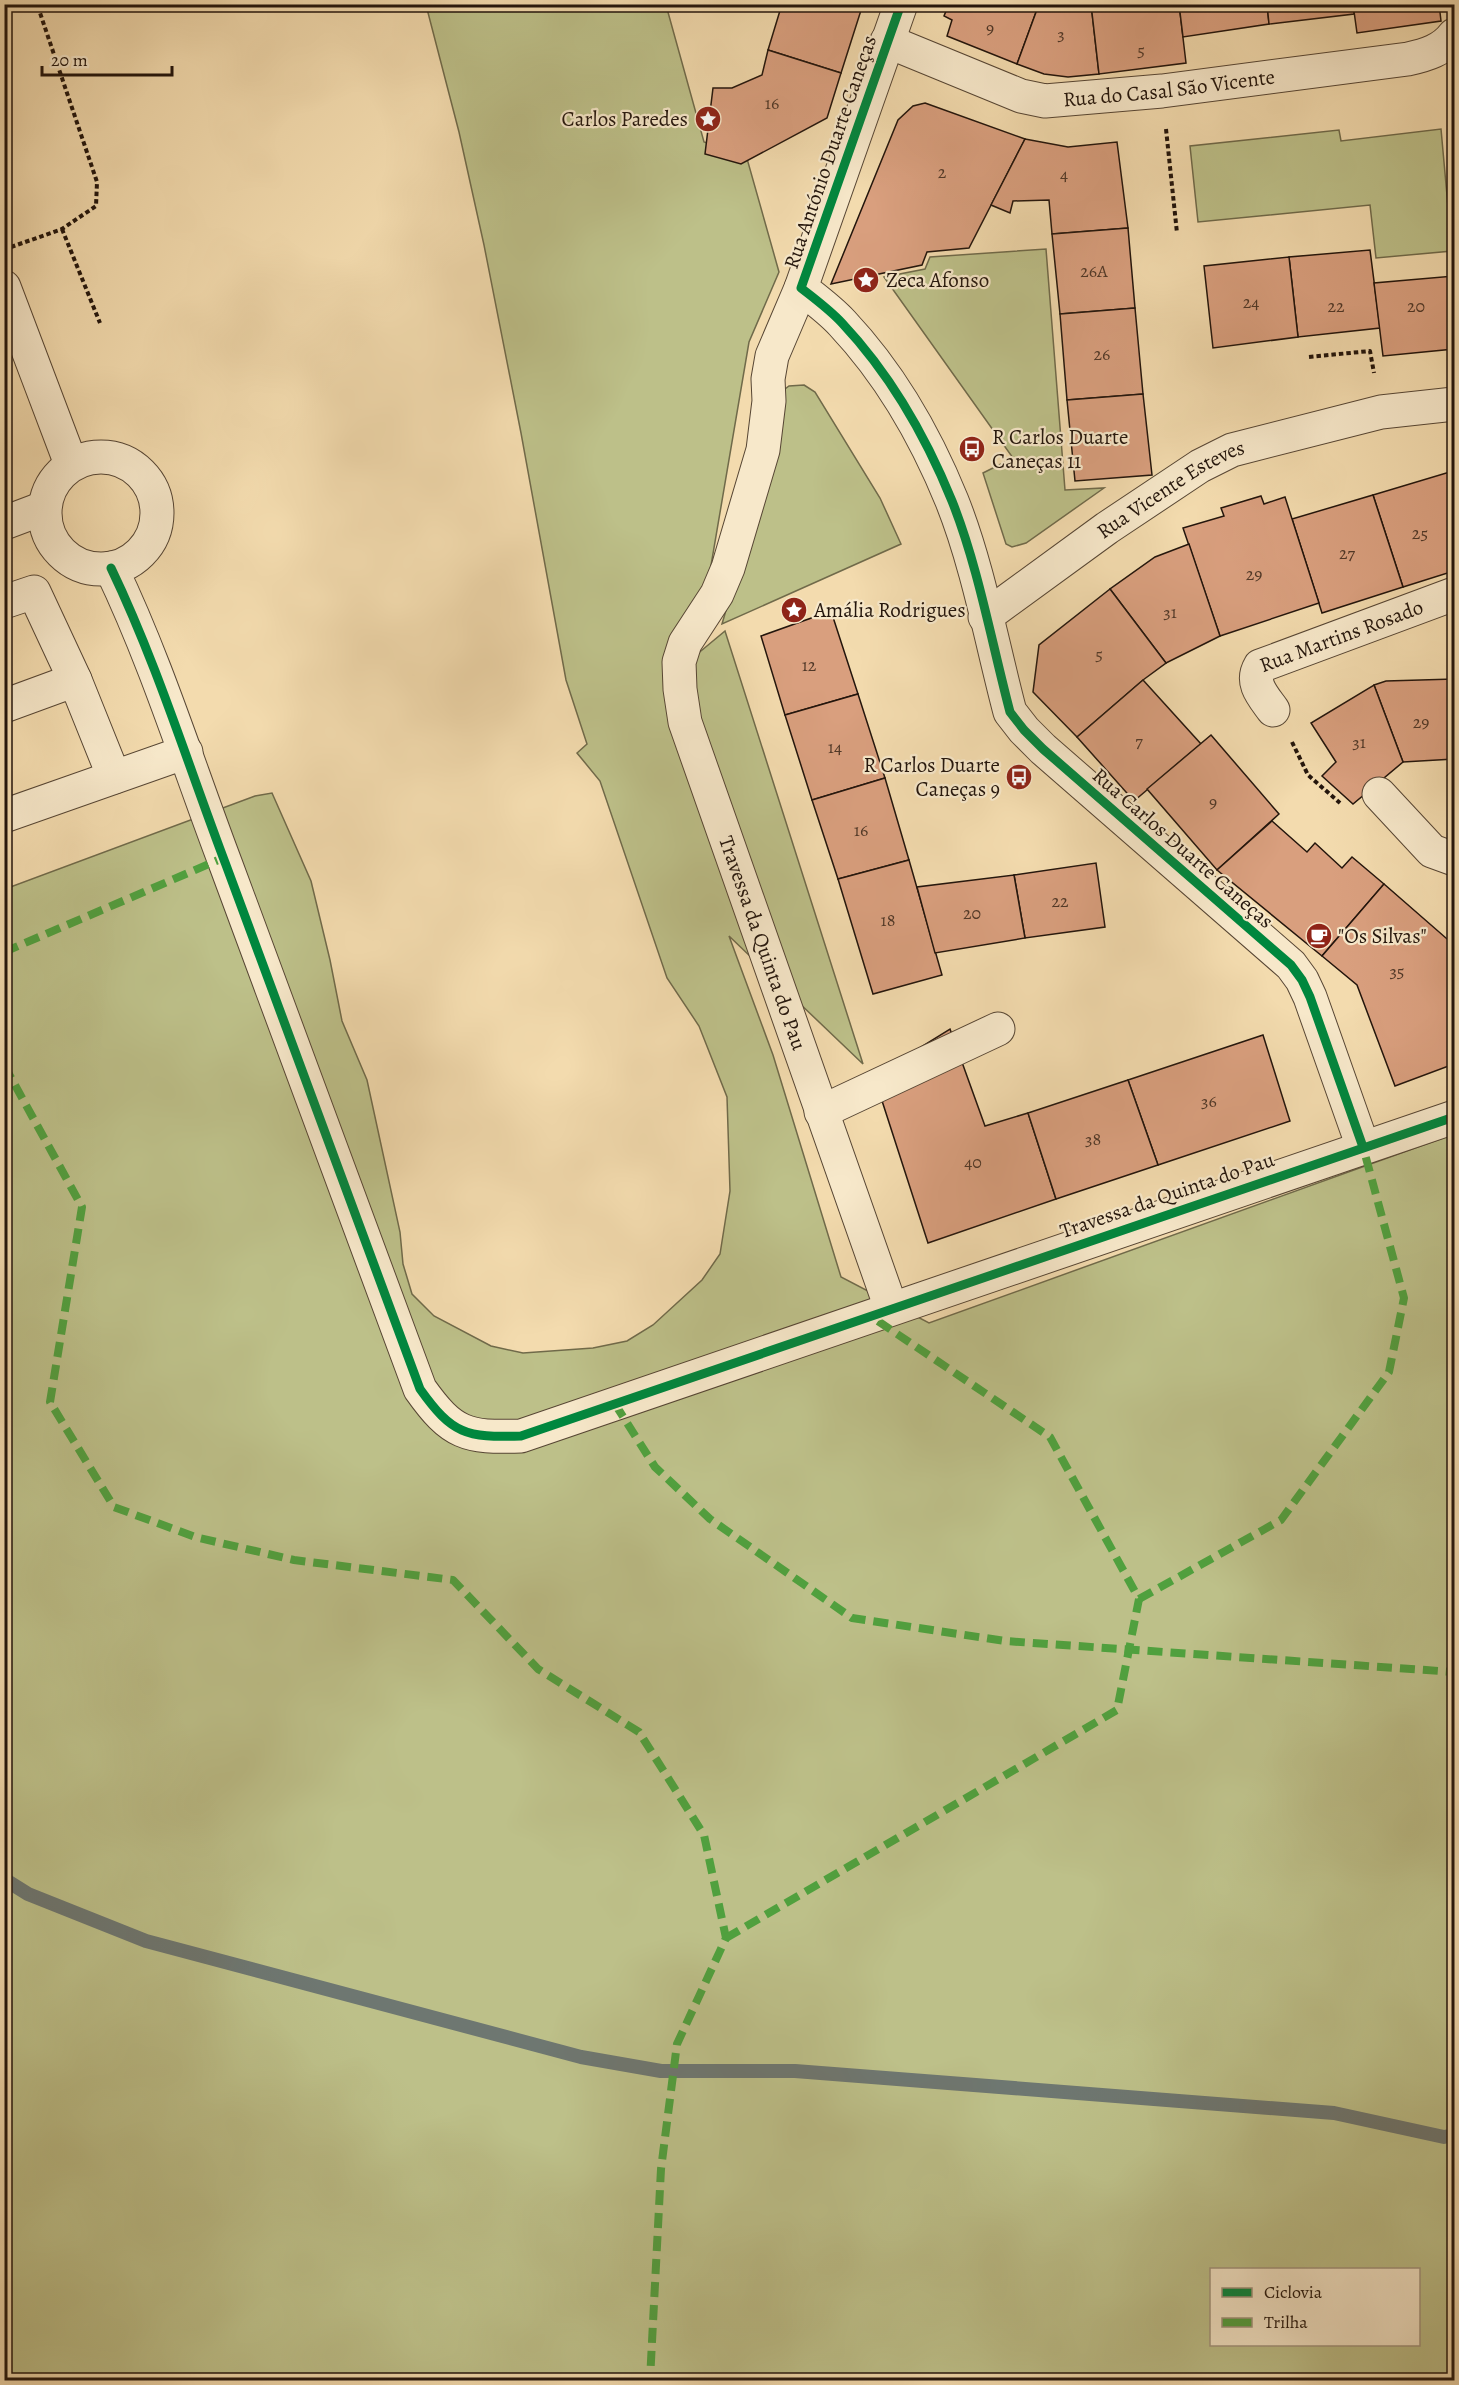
<svg xmlns="http://www.w3.org/2000/svg" width="1459" height="2385" font-family="Alegreya,serif">
<style>
.green{fill:#bdc089;stroke:#706a4a;stroke-width:1.5;fill-rule:evenodd}
.lines{fill:none;stroke-linecap:round;stroke-linejoin:round}
.stream{stroke:#6e7771;stroke-width:14}
.building{fill:#d99f7e;stroke:#23150c;stroke-width:1.5}
.minor-casing{stroke:#574634;stroke-width:35}
.path{stroke:#23150c;stroke-width:4;stroke-dasharray:4.5 3;stroke-linecap:butt}
.minor{stroke:#f7e8ca;stroke-width:33}
.quiet{stroke:#50a03e;stroke-width:8;stroke-dasharray:15 8;stroke-linecap:butt}
.cycleway-casing{stroke:#f7e8ca;stroke-width:13}
.cycleway{stroke:#00873e;stroke-width:9}
.labels{text-anchor:middle;stroke-width:4.5;stroke-linejoin:round;paint-order:stroke}
.number-label{font-size:18px;fill:#503828}
.street-label{font-size:21px;fill:#23150c;stroke:#f7e8ca}
.poi-label{font-size:21px;fill:#23150c;stroke:#f7e8ca;text-anchor:start}
</style>
<rect width="100%" height="100%" fill="#f3dbae"/>
<filter id="stains"><feTurbulence type="fractalNoise" baseFrequency=".00333" numOctaves="4"/><feColorMatrix values="0 0 0 0 .2 0 0 0 0 .09 0 0 0 0 .02 0 0 0 .5 -.17"/></filter>
<radialGradient id="worn" r=".72"><stop offset=".6" stop-color="#630" stop-opacity="0"/><stop offset="1" stop-color="#630" stop-opacity=".3"/></radialGradient>
<g class="green">
<path d="M426 5H666L704 142 746 155 779 272 749 342 707 589 672 675 725 631 863 1064 729 936 773 1055 841 1277 929 1323 1454 1134V2380H5V889L255 796 272 793 311 881 330 960 342 1021 367 1080 400 1232 403 1264 412 1294 434 1316 491 1346 523 1353 593 1348 627 1341 653 1325 702 1280 720 1254 730 1191 727 1097 699 1026 667 978 600 781 577 753 587 744 566 680 521 433 484 245 459 132ZM1212 2270H1418V2344H1212Z"/>
<path d="M1441 129 1452 251 1376 258 1370 205 1198 222 1190 146 1339 130 1341 141Z"/>
<path d="M1046 249 1065 490 1104 488 1026 543 1012 547 1006 544 983 473 1013 458 884 277 925 269 930 257Z"/>
<path d="M804 385 815 392 880 498 901 544 722 624 771 456 777 395 789 386Z"/>
</g>
<g class="lines">
<path class="stream" d="M4 1879 28 1894 146 1941 581 2057 661 2071H795L1334 2113 1444 2137 1454 2135"/>
</g>
<g class="building">
<path d="M782 4H863L841 73 768 50Z"/>
<path d="M949 4H1039L1017 64 947 36 952 20 944 16Z"/>
<path d="M1039 4H1091L1099 74 1068 77 1044 74 1017 64Z"/>
<path d="M1091 4H1179L1186 63 1099 74Z"/>
<path d="M1179 4H1267L1269 24 1183 37Z"/>
<path d="M1267 4H1353L1354 14 1269 24Z"/>
<path d="M1353 4H1439L1441 21 1357 33Z"/>
<path d="M768 50 841 73 827 118 741 164 705 154 713 88H732L762 75Z"/>
<path d="M925 103 1025 139 969 248 927 252 922 265 831 284 898 120 913 106Z"/>
<path d="M1025 139 1068 147 1117 142 1128 228 1052 234 1049 200 1013 201 1010 213 991 205Z"/>
<path d="M1128 228 1135 308 1060 314 1052 234Z"/>
<path d="M1370 250 1380 328 1298 337 1289 257Z"/>
<path d="M1289 257 1298 337 1213 348 1204 266Z"/>
<path d="M1454 276V349L1383 356 1374 283Z"/>
<path d="M1135 308 1143 394 1067 400 1060 314Z"/>
<path d="M1143 394 1152 475 1075 481 1067 400Z"/>
<path d="M1453 471 1454 571 1403 587 1373 495Z"/>
<path d="M1373 495 1403 587 1322 613 1292 519Z"/>
<path d="M1261 496 1264 504 1285 497 1319 603 1220 636 1183 528 1224 516 1221 508Z"/>
<path d="M1189 544 1220 636 1166 663 1110 589 1155 557Z"/>
<path d="M1110 589 1166 663 1143 680 1077 737 1033 692 1039 645Z"/>
<path d="M831 611 858 694 785 715 761 636Z"/>
<path d="M1454 679V759L1403 762 1374 685 1386 681Z"/>
<path d="M1143 680 1201 744 1134 801 1077 737Z"/>
<path d="M1374 685 1403 762 1353 804 1322 776 1336 762 1311 723Z"/>
<path d="M858 694 885 778 812 800 785 715Z"/>
<path d="M1211 735 1279 814 1217 870 1147 789Z"/>
<path d="M885 778 909 860 838 879 812 800Z"/>
<path d="M1272 821 1307 852 1315 843 1342 868 1352 857 1384 884 1322 956 1217 870Z"/>
<path d="M909 860 942 975 873 994 838 879Z"/>
<path d="M1096 863 1105 927 1025 938 1014 875Z"/>
<path d="M1014 875 1025 938 935 953 917 887Z"/>
<path d="M1384 884 1454 945V1064L1395 1086 1357 985 1322 956Z"/>
<path d="M950 1029 985 1126 1028 1113 1056 1199 928 1243 874 1076Z"/>
<path d="M1263 1035 1290 1121 1158 1165 1128 1080Z"/>
<path d="M1128 1080 1158 1165 1056 1199 1028 1113Z"/>
</g>
<g class="lines">
<defs>
<g id="minor">
<path d="M901 4 801 288C815 299 830 310 842 323 890 374 926 437 952 501 978 566 992 644 1010 712L1024 730 1043 749 1291 965 1302 980 1310 997 1363 1147"/>
<path id="s1" d="M887 41 1021 96 1045 101 1162 91 1408 59C1426 55 1443 50 1454 35"/>
<path d="M4 287 71 464"/>
<path id="s2" d="M801 288 772 356 768 379 769 401 763 450 728 568 717 594 685 643 679 662 680 689 685 722 891 1308"/>
<circle cx="101" cy="513" r="56"/>
<path d="M4 523 44 508"/>
<path d="M111 568C157 664 188 765 226 865 290 1039 355 1214 420 1389 452 1434 466 1438 521 1436L1454 1117"/>
<path d="M4 602 34 592 75 680"/>
<path id="s3" d="M985 617 1107 528 1200 466 1232 450 1381 412 1454 404"/>
<path d="M4 706 75 680 114 777"/>
<path id="s4" d="M1273 710C1263 696 1250 683 1260 666L1454 594"/>
<path d="M1379 794 1432 851 1454 859"/>
<path d="M4 816 186 752"/>
<path d="M821 1112 998 1029"/>
</g>
</defs>
<use href="#minor" class="minor-casing"/>
<g class="path">
<path d="M1166 129 1177 233"/>
<path d="M62 229 100 323"/>
<path d="M11 247 62 229 96 206 97 182 37 4"/>
<path d="M1309 357 1370 351 1374 373"/>
<path d="M1292 742 1308 775 1340 803"/>
</g>
<use href="#minor" class="minor"/>
<g class="quiet">
<path d="M4 952 223 858"/>
<path d="M4 1065 82 1207 50 1402 114 1507 195 1537 294 1560 453 1580 538 1669 639 1732 704 1835 726 1938 677 2044 661 2169 650 2380"/>
<path d="M615 1404 655 1467 710 1519 852 1618 1005 1641 1454 1672"/>
<path d="M1139 1599 1281 1520 1389 1372 1404 1298 1363 1147"/>
<path d="M726 1938 1117 1710 1139 1599 1050 1437 869 1315"/>
</g>
<defs>
<g id="cycleway">
<path d="M901 4 801 288C815 299 830 310 842 323 890 374 926 437 952 501 978 566 992 644 1010 712L1024 730 1043 749 1291 965 1302 980 1310 997 1363 1147"/>
<path d="M111 568C157 664 188 765 226 865 290 1039 355 1214 420 1389 452 1434 466 1438 521 1436L1454 1117"/>
</g>
</defs>
<use href="#cycleway" class="cycleway-casing"/>
<use href="#cycleway" class="cycleway"/>
</g>
<defs>
<symbol id="sight-disc" viewBox="-11 -11 22 22"><circle r="9.5" fill="#8f2418" stroke="#f7e8ca"/><path d="M0-6L1.8-2.2L6-1.7L2.9 1.2L3.7 5.4L0 3.3L-3.7 5.4L-2.9 1.2L-6-1.7L-1.8-2.2Z" fill="#fff"/></symbol>
<symbol id="bus-disc" viewBox="-11 -11 22 22"><circle r="9.5" fill="#8f2418" stroke="#f7e8ca"/><path d="M-5-6H5V4H4V6H2V4H-2V6H-4V4H-5ZM-3.5-4V0h7V-4ZM-3.5 1.2v1.5H-2V1.2ZM2 1.2v1.5H3.5V1.2Z" fill="#fff"/></symbol>
<symbol id="cafe-disc" viewBox="-11 -11 22 22"><circle r="9.5" fill="#8f2418" stroke="#f7e8ca"/><path d="M-5.5-4.5H6V0H3Q3 3.5 0 3.5H-2.5Q-5.5 3.5-5.5 0ZM3-3.2v2h1.7v-2ZM-6 4.5H4V6H-6Z" fill="#fff"/></symbol>
</defs>
<g fill-rule="evenodd">
<use href="#sight-disc" x="693" y="104" width="30" height="30"/>
<use href="#sight-disc" x="851" y="265" width="30" height="30"/>
<use href="#bus-disc" x="957" y="434" width="30" height="30"/>
<use href="#sight-disc" x="779" y="595" width="30" height="30"/>
<use href="#bus-disc" x="1004" y="762" width="30" height="30"/>
<use href="#cafe-disc" x="1304" y="921" width="30" height="30"/>
</g>
<g class="labels">
<g class="number-label">
<text x="990" y="34">9</text>
<text x="1061" y="40">3</text>
<text x="1141" y="56">5</text>
<text x="772" y="109">16</text>
<text x="942" y="178">2</text>
<text x="1064" y="180">4</text>
<text x="1094" y="277">26A</text>
<text x="1251" y="308">24</text>
<text x="1336" y="312">22</text>
<text x="1416" y="312">20</text>
<text x="1102" y="360">26</text>
<text x="1420" y="539">25</text>
<text x="1347" y="559">27</text>
<text x="1254" y="580">29</text>
<text x="1170" y="618">31</text>
<text x="1099" y="660">5</text>
<text x="809" y="671">12</text>
<text x="1421" y="728">29</text>
<text x="1139" y="747">7</text>
<text x="1359" y="748">31</text>
<text x="835" y="753">14</text>
<text x="1213" y="808">9</text>
<text x="861" y="836">16</text>
<text x="1060" y="907">22</text>
<text x="972" y="919">20</text>
<text x="888" y="926">18</text>
<text x="1397" y="977">35</text>
<text x="1209" y="1107">36</text>
<text x="1093" y="1145">38</text>
<text x="973" y="1168">40</text>
</g>
<g class="street-label">
<text dy="7" stroke="none"><textPath href="#s1" startOffset="294">Rua do Casal São Vicente</textPath></text>
<text transform="translate(830 152) rotate(-71)" y="7">Rua António Duarte Caneças</text>
<text dy="7" stroke="none"><textPath href="#s3" startOffset="226">Rua Vicente Esteves</textPath></text>
<text dy="7" stroke="none"><textPath href="#s4" startOffset="136">Rua Martins Rosado</textPath></text>
<text transform="translate(1183 848) rotate(41)" y="7">Rua Carlos Duarte Caneças</text>
<text dy="7" stroke="none"><textPath href="#s2" startOffset="693">Travessa da Quinta do Pau</textPath></text>
<text transform="translate(1167 1195) rotate(-19)" y="7">Travessa da Quinta do Pau</text>
</g>
<g class="poi-label">
<text x="688" y="126" text-anchor="end">Carlos Paredes</text>
<text x="886" y="287">Zeca Afonso</text>
<text x="992" y="444">R Carlos Duarte<tspan x="992" dy="24">Caneças 11</tspan></text>
<text x="814" y="617">Amália Rodrigues</text>
<text x="1000" y="772" text-anchor="end">R Carlos Duarte<tspan x="1000" dy="24">Caneças 9</tspan></text>
<text x="1338" y="943">"Os Silvas"</text>
</g>
</g>
<rect width="1459" height="2385" fill="none" stroke="#f3dbae" stroke-width="24"/>
<rect x="6" y="6" width="1447" height="2373" fill="none" stroke="#23150c" stroke-width="3"/>
<rect x="12" y="12" width="1435" height="2361" fill="none" stroke="#23150c" stroke-width="1.5"/>
<rect x="1210" y="2268" width="210" height="78" fill="#f7e8ca" stroke="#a2947e" stroke-width="1.5"/>
<rect x="1222" y="2288" width="30" height="9" fill="#00873e" stroke="#a2947e" stroke-width="1.5"/>
<text x="1264" y="2298" font-size="18" fill="#23150c">Ciclovia</text>
<rect x="1222" y="2318" width="30" height="9" fill="#50a03e" stroke="#a2947e" stroke-width="1.5"/>
<text x="1264" y="2328" font-size="18" fill="#23150c">Trilha</text>
<path d="M42 66v9h130v-9" fill="none" stroke="#23150c" stroke-width="3"/>
<text x="51" y="66" font-size="18" fill="#23150c" stroke="#f7e8ca" stroke-width="4.5" paint-order="stroke">20 m</text>
<rect width="100%" height="100%" filter="url(#stains)"/>
<rect width="100%" height="100%" fill="url(#worn)"/>
</svg>
